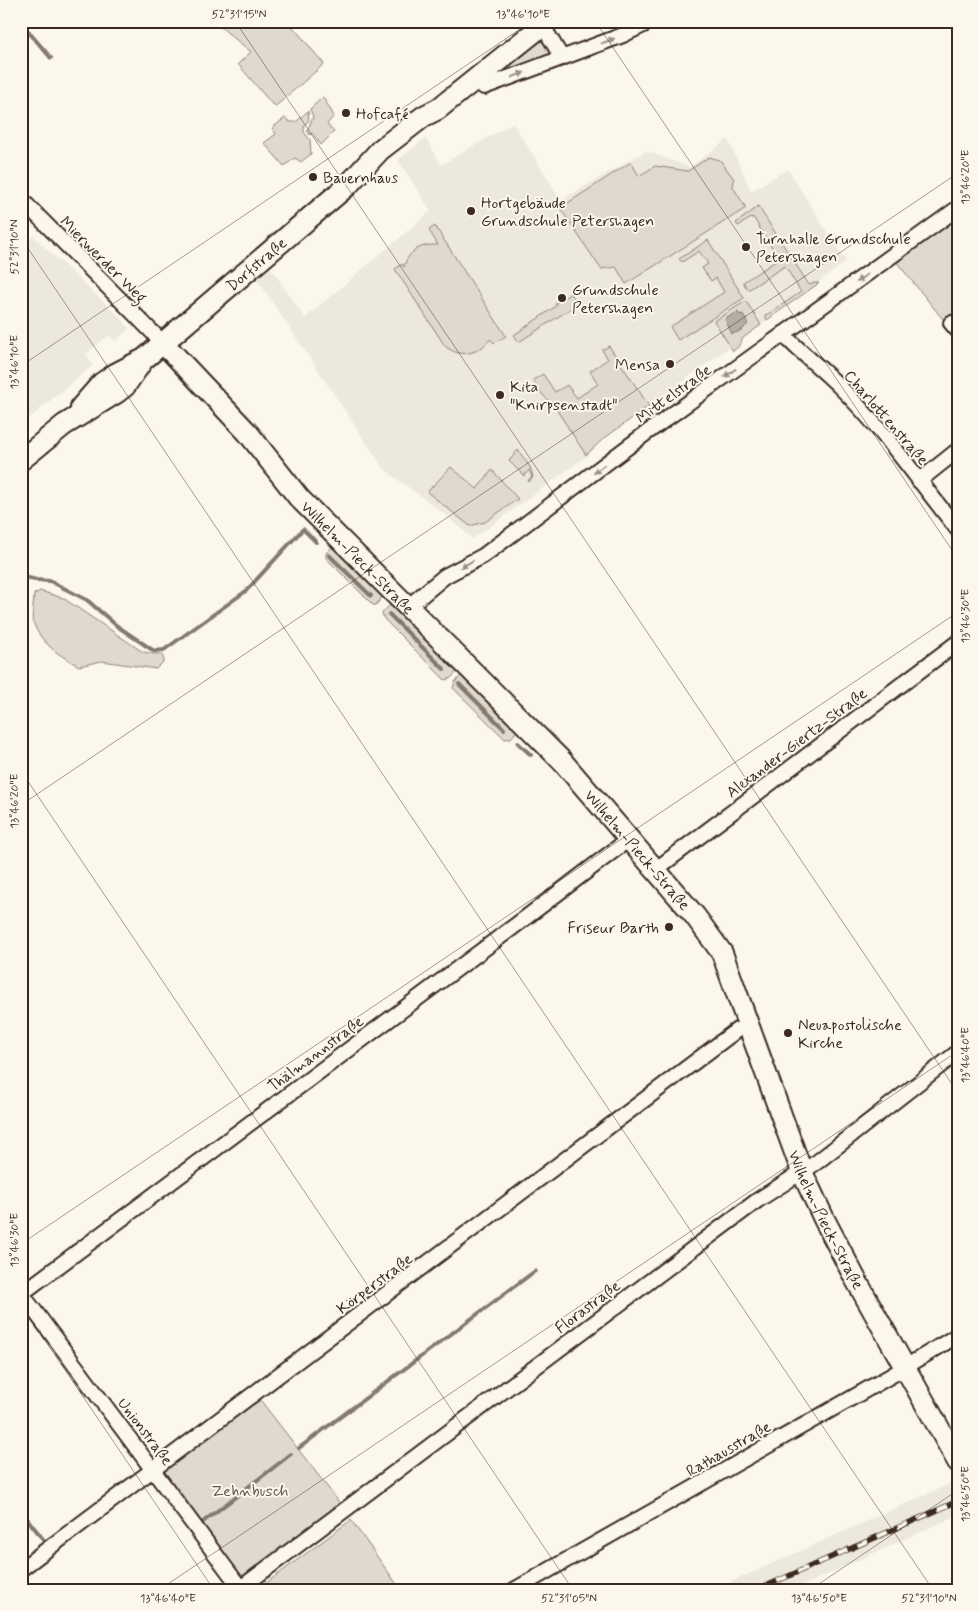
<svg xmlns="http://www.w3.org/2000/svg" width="979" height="1611" font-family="Mynerve,sans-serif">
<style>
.built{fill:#ede8dd}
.green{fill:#dfd9ce;stroke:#8d8276}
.water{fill:#b6aea2;stroke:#85796d}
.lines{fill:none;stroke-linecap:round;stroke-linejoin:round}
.stream{stroke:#85796d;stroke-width:4}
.street-casing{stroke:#3b2a1e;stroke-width:18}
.secondary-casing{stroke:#3b2a1e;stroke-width:24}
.street{stroke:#fbf7ec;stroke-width:14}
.secondary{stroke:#fbf7ec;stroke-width:20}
.rail-casing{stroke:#3b2a1e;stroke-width:5.5}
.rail{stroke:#fbf7ec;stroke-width:4;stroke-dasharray:11;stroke-linecap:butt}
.oneway{fill:#9b9085}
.ticks{fill:none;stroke:#3b2a1e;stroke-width:1;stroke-opacity:0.45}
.poi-dot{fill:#3b2a1e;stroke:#fbf7ec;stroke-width:2}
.labels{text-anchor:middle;stroke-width:4;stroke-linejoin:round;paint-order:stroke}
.poi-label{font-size:16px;fill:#3b2a1e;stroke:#fbf7ec;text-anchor:start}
.street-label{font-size:16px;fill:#3b2a1e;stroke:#fbf7ec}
.park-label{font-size:16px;fill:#64564a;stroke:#fbf7ec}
.neatline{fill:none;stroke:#3b2a1e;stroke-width:2}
.ticks-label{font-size:12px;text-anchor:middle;fill:#3b2a1e}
</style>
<rect width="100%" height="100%" fill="#fbf7ec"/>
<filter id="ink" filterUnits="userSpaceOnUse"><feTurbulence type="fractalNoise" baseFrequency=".02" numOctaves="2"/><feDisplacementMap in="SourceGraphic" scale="10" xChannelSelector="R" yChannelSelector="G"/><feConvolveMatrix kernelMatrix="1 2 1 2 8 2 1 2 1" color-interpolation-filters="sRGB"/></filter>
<g filter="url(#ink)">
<g class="built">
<path d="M513 123 561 200 646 151 690 167 728 139 751 191 788 169 846 262 667 393 603 437 588 455 473 539 442 512 393 476 382 466 257 279 271 268 305 318 431 211 398 160 426 138 441 165Z"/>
<path d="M33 236 124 321 129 329 115 341 109 335 86 354 93 365 21 425V245Z"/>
<path d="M958 1480V1515L793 1590H713Z"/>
</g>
<g class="green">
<path d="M220 21H288L324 64 276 106 271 103 238 64 251 52 217 24Z"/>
<path d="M540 39H543L553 54 498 78 495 74Z"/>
<path d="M323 97 334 116 327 124 334 132 321 145 312 133 310 135 307 131 313 117 310 109Z"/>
<path d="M308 111 309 120 304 126V132L310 140 311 154 301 162 295 158 284 166 264 143 276 134 272 128 285 118 290 122H296Z"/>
<path d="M709 157 720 160 734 179 733 187 746 208 626 284 616 267 601 269 560 208 631 162 639 176 655 166 688 171Z"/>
<path d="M758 206 809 285 814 283H819L767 320 765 316 801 292 785 266 748 290 743 282 779 259 753 217 738 226 736 223 750 213Z"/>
<path d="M958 214V319L956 317 946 323 895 260Z"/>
<path d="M435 226 506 336 494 343 490 339C479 354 460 359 445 346L395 269 402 264 404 267C408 250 422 244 438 245L429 230Z"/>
<path d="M708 240 744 298 678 340 670 327 724 292 716 278 711 281 702 268 708 264 699 251 682 262 679 259Z"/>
<path d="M571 293 578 304 519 342 514 335 556 306 555 304Z"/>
<path d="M746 301 761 325 743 338 738 347 733 351 714 321Z"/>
<path d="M609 346 649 406 602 440 586 455 556 409 542 394 533 380 543 374 555 392 567 385 577 398 598 384 590 371 608 359 602 350Z"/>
<path d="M518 450 530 467 533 477 529 482 528 480 532 477 529 470 524 476 509 461Z"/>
<path d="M451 467 477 489 492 470 518 499 485 522 470 526 427 492Z"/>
<path d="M336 543 385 593 376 605H373L326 558V553Z"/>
<path d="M40 591 63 598 143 652 155 654H162L164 661 156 669 102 661 79 666C60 656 41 644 33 622 31 615 34 602 34 594Z"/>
<path d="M391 604 460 668 451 678 445 680 384 619 382 613Z"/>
<path d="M464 672 521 726 511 738 505 739 453 688 455 682Z"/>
<path d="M258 1397 342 1506 242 1583 157 1474Z"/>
<path d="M351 1520 401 1590H257Z"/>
</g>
<path class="water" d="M738 312 740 315 743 314 748 324 741 331 732 334 725 319Z"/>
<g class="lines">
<g class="stream">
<path d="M21 23 51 58"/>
<path d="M329 555 371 596"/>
<path d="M21 576 36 580 50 581 87 600 117 626 154 651 164 650 246 591 303 529 316 542"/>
<path d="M389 614 444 669"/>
<path d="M459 684 504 729"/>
<path d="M518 743 531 755"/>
<path d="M299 1448 535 1271"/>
<path d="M21 1511 43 1539"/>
<path d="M199 1525 291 1454"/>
</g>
<defs>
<g id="street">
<path d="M543 26 562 58"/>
<path d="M475 80 484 87 623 35 652 21"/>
<path d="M21 199 163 343"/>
<path d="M951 323 958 331"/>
<path d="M783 334C801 353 821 368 839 386 882 428 920 482 958 530"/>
<path d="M919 481 958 450"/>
<path d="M409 606 445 576 483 556 645 434 958 208"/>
<path d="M655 870 958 642"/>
<path d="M21 1294 524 919 629 839"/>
<path d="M22 1294 242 1590"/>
<path d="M21 1569 737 1030 748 1027"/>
<path d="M238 1590 758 1200 817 1162 958 1052"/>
<path d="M514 1590 894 1374 958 1335"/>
</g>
<g id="secondary">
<path id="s1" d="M163 343 248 433 299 498 562 761 695 916 722 953 802 1172 824 1219 856 1280 958 1462"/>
<path d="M81 407 102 383 115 374 140 361"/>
<path id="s2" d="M21 460 64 425 116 393 125 386 143 360 348 185 380 150 424 116 438 109 548 21"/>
</g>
</defs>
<use href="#street" class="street-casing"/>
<use href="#secondary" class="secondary-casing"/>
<use href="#street" class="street"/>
<use href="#secondary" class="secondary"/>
<defs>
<path id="rail" d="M757 1590 958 1501"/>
</defs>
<use href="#rail" class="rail-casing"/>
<use href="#rail" class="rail"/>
</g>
<defs><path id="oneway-solid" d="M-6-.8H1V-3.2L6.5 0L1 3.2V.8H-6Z" transform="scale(1.25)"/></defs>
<g class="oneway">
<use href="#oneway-solid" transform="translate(608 41) rotate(-21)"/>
<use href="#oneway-solid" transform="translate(518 75) rotate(-21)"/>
<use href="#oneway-solid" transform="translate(862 278) rotate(144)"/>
<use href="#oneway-solid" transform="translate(730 373) rotate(144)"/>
<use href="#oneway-solid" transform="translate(599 469) rotate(143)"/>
<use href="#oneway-solid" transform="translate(467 564) rotate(151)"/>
</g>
</g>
<path class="ticks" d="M235 21 958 1093M595 21 958 559M955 21 958 26M21 238 933 1590M21 366 532 21M21 771 573 1590M21 805 958 173M21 1244 958 612M21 1305 214 1590M159 1590 958 1051M810 1590 958 1490"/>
<g class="poi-dot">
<circle cx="346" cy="113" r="5"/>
<circle cx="313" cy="177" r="5"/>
<circle cx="471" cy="211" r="5"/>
<circle cx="746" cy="247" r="5"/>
<circle cx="562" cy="298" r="5"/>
<circle cx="670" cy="364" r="5"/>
<circle cx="500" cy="395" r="5"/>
<circle cx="669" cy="927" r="5"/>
<circle cx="788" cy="1033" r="5"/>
</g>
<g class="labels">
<g class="poi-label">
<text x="356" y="119">Hofcafé</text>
<text x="323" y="183">Bauernhaus</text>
<text x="481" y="208">Hortgebäude<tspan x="481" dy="18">Grundschule Petershagen</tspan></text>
<text x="756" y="244">Turnhalle Grundschule<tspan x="756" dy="18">Petershagen</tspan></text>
<text x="572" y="295">Grundschule<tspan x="572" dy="18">Petershagen</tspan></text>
<text x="660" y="370" text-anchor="end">Mensa</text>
<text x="510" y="392">Kita<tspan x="510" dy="18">"Knirpsenstadt"</tspan></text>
<text x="659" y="933" text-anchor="end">Friseur Barth</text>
<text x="798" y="1030">Neuapostolische<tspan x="798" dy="18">Kirche</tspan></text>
</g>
<g class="street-label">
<text transform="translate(104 259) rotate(45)" y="6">Mierwerder Weg</text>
<text dy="6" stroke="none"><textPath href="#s2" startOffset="308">Dorfstraße</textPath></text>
<text transform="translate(673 393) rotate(-36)" y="6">Mittelstraße</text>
<text transform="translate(887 417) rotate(49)" y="6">Charlottenstraße</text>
<text dy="6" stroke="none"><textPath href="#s1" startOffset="290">Wilhelm-Pieck-Straße</textPath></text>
<text transform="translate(796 742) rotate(-37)" y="6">Alexander-Giertz-Straße</text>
<text dy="6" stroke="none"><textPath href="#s1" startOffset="695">Wilhelm-Pieck-Straße</textPath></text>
<text transform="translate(315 1053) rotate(-37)" y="6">Thälmannstraße</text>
<text dy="6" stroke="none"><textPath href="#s1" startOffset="1115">Wilhelm-Pieck-Straße</textPath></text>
<text transform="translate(374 1283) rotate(-37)" y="6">Körperstraße</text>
<text transform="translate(587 1306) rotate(-37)" y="6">Florastraße</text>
<text transform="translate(146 1431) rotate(53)" y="6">Unionstraße</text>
<text transform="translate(728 1448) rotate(-30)" y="6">Rathausstraße</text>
</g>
<g class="park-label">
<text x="250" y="1496">Zehnbusch</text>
</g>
</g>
<rect width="979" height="1611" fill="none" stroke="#fbf7ec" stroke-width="55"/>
<rect x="28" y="28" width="924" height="1556" class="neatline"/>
<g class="ticks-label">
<text x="239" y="18">52°31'15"N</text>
<text x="523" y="18">13°46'10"E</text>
<text transform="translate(965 177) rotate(-90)" y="4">13°46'20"E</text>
<text transform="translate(14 247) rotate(-90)" y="4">52°31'10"N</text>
<text transform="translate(14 362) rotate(-90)" y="4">13°46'10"E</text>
<text transform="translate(965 616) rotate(-90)" y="4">13°46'30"E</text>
<text transform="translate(14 801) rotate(-90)" y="4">13°46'20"E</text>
<text transform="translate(965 1055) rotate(-90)" y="4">13°46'40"E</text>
<text transform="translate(14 1240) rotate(-90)" y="4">13°46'30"E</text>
<text transform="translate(965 1494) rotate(-90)" y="4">13°46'50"E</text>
<text x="168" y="1602">13°46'40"E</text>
<text x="569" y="1602">52°31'05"N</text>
<text x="819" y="1602">13°46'50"E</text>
<text x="929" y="1602">52°31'10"N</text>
</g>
</svg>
